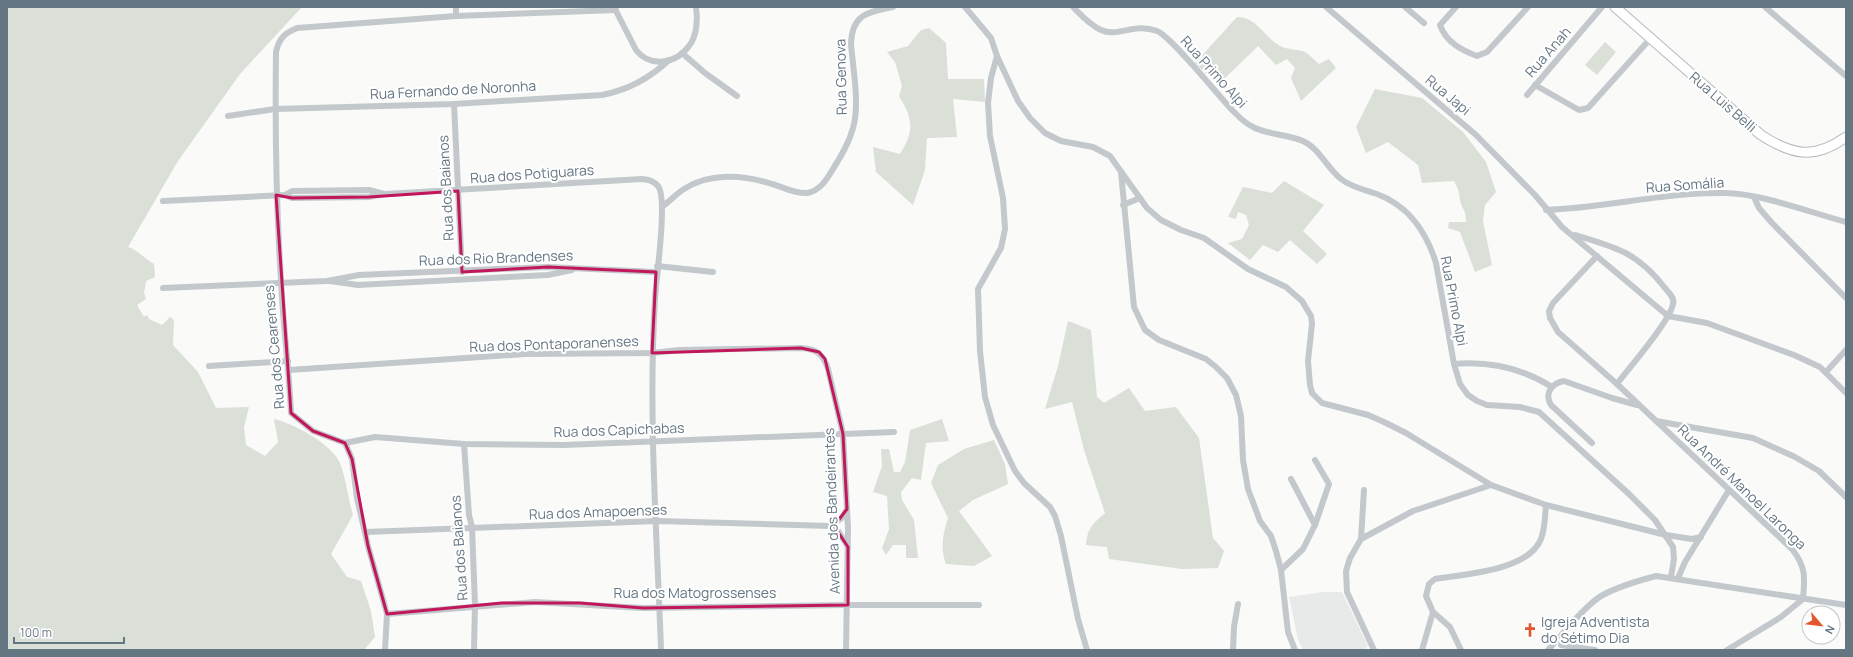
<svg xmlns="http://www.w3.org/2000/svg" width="1853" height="657" font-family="Manrope,sans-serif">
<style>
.built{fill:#e8e9e9}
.green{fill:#dadfd7}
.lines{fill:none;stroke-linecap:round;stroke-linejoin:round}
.secondary-casing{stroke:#b3babf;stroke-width:11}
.street{stroke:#c3c8cc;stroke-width:6}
.secondary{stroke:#fff;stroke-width:9}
.marked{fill:none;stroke:#c2185b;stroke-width:3;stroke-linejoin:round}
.labels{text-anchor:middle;stroke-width:4;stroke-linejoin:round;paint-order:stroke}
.street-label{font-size:14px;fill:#657683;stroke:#fff}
.poi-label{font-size:14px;fill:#657683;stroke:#fff;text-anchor:start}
</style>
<rect width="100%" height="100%" fill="#fafaf8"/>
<path class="built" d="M1323 592H1342L1368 646 1363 650H1303L1298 639 1289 597Z"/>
<g class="green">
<path d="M7 7H302L240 74 178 161 128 247C138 250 145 259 154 264L155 277 146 281 144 293 146 299 137 305 144 317 147 315 149 319 162 325 170 317 174 320 173 345 198 372 216 408 249 407 244 427 246 445 265 456 278 442 274 419C293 423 332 444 340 463 346 479 348 498 353 515L331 554 347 577 361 581 371 611 375 637 364 650H7Z"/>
<path d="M1237 17C1257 17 1265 38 1280 46 1288 50 1297 49 1305 52 1310 55 1315 61 1319 64L1329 59 1336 68 1301 101 1291 78 1295 68 1287 59 1276 65 1258 46 1218 85 1195 63Z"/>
<path d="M929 28 946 43 948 79H984L985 102 953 99 957 137 927 138 925 170 913 205 876 172 873 147 900 154C915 131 913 119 899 96L902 86 895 62 887 52 908 46 921 30Z"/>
<path d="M1605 42 1616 52 1597 75 1585 65Z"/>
<path d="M1375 89 1422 98 1463 132 1486 162 1496 192 1485 205 1483 221 1492 265 1475 272 1460 232 1448 228 1449 222H1466C1466 208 1462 210 1460 200 1459 192 1458 188 1454 181L1422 183 1418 165 1388 142 1366 153 1356 127Z"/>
<path d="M1284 181 1324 205 1303 231 1327 254 1317 264 1290 240 1278 252 1263 245 1250 260 1228 243 1242 239 1249 225 1246 215 1238 212 1236 219 1228 217 1243 187 1272 193Z"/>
<path d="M1068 321 1091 330 1097 397 1104 403 1129 388 1145 411 1176 407 1199 438 1213 538 1224 551 1218 568 1182 569 1109 559 1107 547 1086 545C1088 527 1092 525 1105 513L1084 450 1072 402 1045 409 1058 366Z"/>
<path d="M942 419 949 441 926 443 921 480 912 478 901 492 902 500 914 520 918 558H906V545H893L886 555 882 548 889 529 887 496 873 492 882 466 881 449H889L894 472H900L905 462 910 430Z"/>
<path d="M994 440 1005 464 1008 484 973 500 959 511 992 556 974 566 946 564C940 549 943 533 948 518L931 483 938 465 964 449Z"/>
</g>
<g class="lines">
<defs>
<path id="secondary" d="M1615 7 1761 135C1792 155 1814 160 1846 137"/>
</defs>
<use href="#secondary" class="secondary-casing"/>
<g class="street">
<path d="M456 7V16"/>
<path d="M614 7 636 50C650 68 676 64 689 46 697 36 698 19 696 7"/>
<path d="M965 7 991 38 997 56 1018 101 1030 118 1045 133 1061 141 1093 147 1110 156 1147 208 1161 220 1181 230 1204 238 1248 269 1286 287 1302 301 1311 316 1312 324 1308 361 1310 385 1312 393 1322 403 1368 415 1384 422 1406 433 1491 485 1546 505 1666 535 1692 539 1701 537"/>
<path d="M1073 7C1081 15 1090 25 1101 30 1118 38 1134 22 1157 31 1171 36 1220 98 1234 112 1240 118 1246 124 1253 127 1268 135 1287 134 1303 141 1319 148 1327 168 1341 179 1351 187 1365 190 1377 194 1409 206 1426 231 1436 263L1454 364 1460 384 1468 395 1477 401 1487 405 1520 407 1539 412 1629 494 1655 520 1673 547 1674 559 1671 577"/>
<path d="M1326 7 1476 135 1535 195 1562 227 1668 316"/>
<path d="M1405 7 1424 23"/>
<path d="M1456 7 1440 25C1446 42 1461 50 1477 56L1487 52 1528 7"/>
<path d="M1765 7 1846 76"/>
<path d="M616 10 456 16 297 28C285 33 279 38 276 52 275 128 276 204 281 280 283 324 289 368 291 413L313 431 345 443 375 437 464 444 564 445 894 432"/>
<path d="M682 53 705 73 737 96"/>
<path d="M997 56 991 78 988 103 990 136 1003 198 1005 229 1001 248 978 289 980 351 985 397 993 425 1015 471 1024 483 1050 507 1055 516 1061 536 1078 619 1087 650"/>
<path d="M1535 85 1579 110 1588 108 1650 39"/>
<path d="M1527 95 1602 7"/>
<path d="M454 104 462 272"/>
<path d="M228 116 275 109 454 104 602 95C628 90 650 78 669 60"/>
<path d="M1121 172 1134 307 1145 330 1159 340 1206 359 1216 367 1227 378 1236 395 1241 416 1243 460 1248 489 1260 521 1271 536 1276 551 1281 570 1288 632 1295 650"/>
<path d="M285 195 292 198 369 197 385 194 642 179C648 180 653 180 658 186 668 198 656 279 655 299 648 416 657 533 661 650"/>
<path d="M1754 197 1759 208 1772 223 1846 298"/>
<path d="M163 201 285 195 292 191 369 190 384 194"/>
<path d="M1123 205 1140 198"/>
<path d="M663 206C670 201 676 194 684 189 710 172 744 175 772 184 783 187 795 194 807 193 820 191 827 179 833 169 841 156 849 143 853 128 860 105 853 69 851 44 852 14 868 12 893 7"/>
<path d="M1546 210C1606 208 1665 192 1725 193 1759 193 1812 213 1846 222"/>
<path d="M1575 235C1616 247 1638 253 1665 288 1669 293 1675 298 1673 304 1670 321 1629 368 1617 384"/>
<path d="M1597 256 1553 303 1549 311 1550 318 1558 332 1617 384 1792 549C1806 567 1805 577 1803 599L1781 617 1727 650"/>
<path d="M657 266 713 272"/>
<path d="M330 281 358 285 548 275 572 270"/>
<path d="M163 288 327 281 359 275 548 267 656 272"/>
<path d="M1668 316 1707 323 1794 355 1820 367 1846 393"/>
<path d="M1454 364C1489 361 1522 368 1552 387"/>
<path d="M209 366 288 361"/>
<path d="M289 370 525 354 652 353 679 350 801 348C817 349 823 354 828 369L843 434 848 528 846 650"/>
<path d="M1826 372 1846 350"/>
<path d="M1656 421 1753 438 1795 457 1819 471 1846 497"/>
<path d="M345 443 352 459 357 498 368 546 387 614 385 650"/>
<path d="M1592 443 1551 405C1544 393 1552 383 1564 381L1612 398 1637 405"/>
<path d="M464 444 469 515 472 527 475 605 474 650"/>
<path d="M1291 479 1315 525"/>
<path d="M1364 490 1361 539 1350 558 1346 571 1347 592 1374 650"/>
<path d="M846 511 842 518 830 526 837 529 848 547"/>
<path d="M366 532 657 521 830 526"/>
<path d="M1361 539 1413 511 1491 485"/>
<path d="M1281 570 1303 549 1315 525 1329 484 1315 460"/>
<path d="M1678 578 1685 562 1729 490"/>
<path d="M1433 612 1450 627 1461 650"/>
<path d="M387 614 535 602 643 608 848 605H979"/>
<path d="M1561 645 1595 650"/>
<path d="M1233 650 1234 627 1238 604"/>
<path d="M1422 650 1433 612 1426 596 1429 584 1435 579C1465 574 1528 571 1541 539 1545 529 1545 516 1546 505"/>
<path d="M1548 650C1564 633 1579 612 1598 598 1611 589 1641 580 1656 576L1846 605"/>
</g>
<use href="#secondary" class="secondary"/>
</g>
<path class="marked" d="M458 191 462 272 548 267 656 272 652 353 801 348 819 352 825 359 843 434 847 509 834 526 848 547V605L643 608 580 603H502L387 614 368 546 352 459 345 443 313 431 291 413 276 195 292 198 369 197Z"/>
<defs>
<symbol id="church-bare" viewBox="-9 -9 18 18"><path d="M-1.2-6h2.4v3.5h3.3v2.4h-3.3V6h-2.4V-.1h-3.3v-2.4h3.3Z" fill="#e4572e" stroke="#fff" stroke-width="2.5" paint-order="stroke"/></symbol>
</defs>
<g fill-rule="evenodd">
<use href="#church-bare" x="1520" y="620" width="20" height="20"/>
</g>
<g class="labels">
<g class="street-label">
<text transform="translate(1548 52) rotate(-49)" y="5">Rua Anah</text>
<text transform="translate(1214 72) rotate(48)" y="5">Rua Primo Alpi</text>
<text transform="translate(841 77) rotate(-91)" y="5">Rua Genova</text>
<text transform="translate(453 90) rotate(-3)" y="5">Rua Fernando de Noronha</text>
<text transform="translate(1448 95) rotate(40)" y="5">Rua Japi</text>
<text transform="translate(1723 102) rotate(41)" y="5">Rua Luis Belli</text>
<text transform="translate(532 174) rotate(-4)" y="5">Rua dos Potiguaras</text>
<text transform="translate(1685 185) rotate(-4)" y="5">Rua Somália</text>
<text transform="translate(446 188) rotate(-93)" y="5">Rua dos Baianos</text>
<text transform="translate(496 258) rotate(-2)" y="5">Rua dos Rio Brandenses</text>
<text transform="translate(1454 301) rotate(79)" y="5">Rua Primo Alpi</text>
<text transform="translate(554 344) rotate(-2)" y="5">Rua dos Pontaporanenses</text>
<text transform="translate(274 347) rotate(-95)" y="5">Rua dos Cearenses</text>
<text transform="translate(619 430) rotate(-2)" y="5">Rua dos Capichabas</text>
<text transform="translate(1742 487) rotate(44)" y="5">Rua André Manoel Laronga</text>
<text transform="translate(832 511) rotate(-92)" y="5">Avenida dos Bandeirantes</text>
<text transform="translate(598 512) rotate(-2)" y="5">Rua dos Amapoenses</text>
<text transform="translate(459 548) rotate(-94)" y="5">Rua dos Baianos</text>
<text x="695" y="598">Rua dos Matogrossenses</text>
</g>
<g class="poi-label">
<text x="1541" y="627">Igreja Adventista<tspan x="1541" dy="16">do Sétimo Dia</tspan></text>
</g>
</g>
<rect width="1853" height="657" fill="none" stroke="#657683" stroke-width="16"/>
<g transform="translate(1821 625) rotate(118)"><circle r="19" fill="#ffffff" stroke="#c1c8cd"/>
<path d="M0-3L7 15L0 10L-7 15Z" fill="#e4572e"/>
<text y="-6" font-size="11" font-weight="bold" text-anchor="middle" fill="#657683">N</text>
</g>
<path d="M14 637v6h110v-6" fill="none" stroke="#657683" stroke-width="2"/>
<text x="20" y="637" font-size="12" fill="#657683" stroke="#ffffff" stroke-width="3" paint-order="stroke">100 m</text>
</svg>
